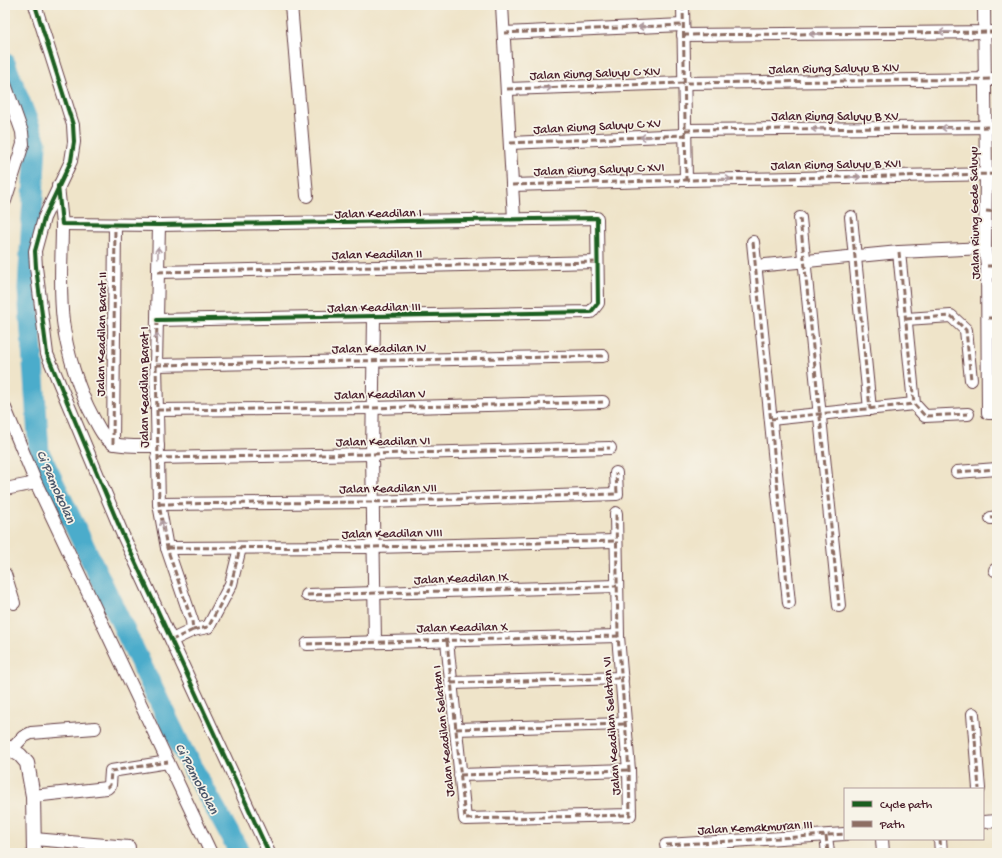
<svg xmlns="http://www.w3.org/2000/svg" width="1002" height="858" font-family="'Gochi Hand',sans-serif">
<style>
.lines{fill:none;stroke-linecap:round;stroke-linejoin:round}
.river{stroke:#4caccb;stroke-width:21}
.minor-casing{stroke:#633d43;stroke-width:14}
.tertiary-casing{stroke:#633d43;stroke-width:16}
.minor{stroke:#fff;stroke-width:12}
.tertiary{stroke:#fff;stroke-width:14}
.quiet{stroke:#8d6e63;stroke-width:3;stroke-dasharray:6 3;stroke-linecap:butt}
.cycleway-casing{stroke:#f7f3e8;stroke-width:6}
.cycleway{stroke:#1b5e20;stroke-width:4}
.oneway{stroke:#ae9aa0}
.labels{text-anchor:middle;stroke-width:3.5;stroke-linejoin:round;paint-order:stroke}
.street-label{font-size:13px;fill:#4a1f2b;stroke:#f7f3e8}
.water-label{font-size:14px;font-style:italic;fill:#4b576b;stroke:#f7f3e8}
</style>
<rect width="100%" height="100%" fill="#f7f3e8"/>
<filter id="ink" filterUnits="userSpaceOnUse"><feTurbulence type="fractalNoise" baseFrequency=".025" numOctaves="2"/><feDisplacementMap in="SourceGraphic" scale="8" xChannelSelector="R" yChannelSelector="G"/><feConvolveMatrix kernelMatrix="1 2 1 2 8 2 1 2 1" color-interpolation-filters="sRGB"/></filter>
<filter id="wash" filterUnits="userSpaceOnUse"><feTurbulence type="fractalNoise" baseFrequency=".012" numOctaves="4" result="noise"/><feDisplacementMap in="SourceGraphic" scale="16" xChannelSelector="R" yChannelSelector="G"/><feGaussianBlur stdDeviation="0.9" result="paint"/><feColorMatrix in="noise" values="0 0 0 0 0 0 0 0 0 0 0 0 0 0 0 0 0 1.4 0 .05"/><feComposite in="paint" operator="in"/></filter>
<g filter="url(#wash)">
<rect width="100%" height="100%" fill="#efe4c9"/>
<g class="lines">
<path class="river" d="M5 63 36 143 28 289 39 452 182 749 240 853"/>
</g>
</g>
<g filter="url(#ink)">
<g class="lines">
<defs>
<g id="minor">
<path d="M35 5 73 125 74 142 71 161 44 218 35 251 36 267 47 354 122 533 269 853"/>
<path d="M291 5 307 196"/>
<path d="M502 5 514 219"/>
<path d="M683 5 686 180"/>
<path d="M984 5 986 174 985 248 987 266 988 413H997"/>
<path d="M504 33 683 25"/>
<path d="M683 35 997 32"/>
<path d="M5 84 22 132 23 144 5 201"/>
<path d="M507 89 684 83 997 79"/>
<path d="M685 130 997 127"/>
<path d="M510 143 685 135"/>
<path d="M512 185 686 180 997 174"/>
<path d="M58 186 62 224 159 225 597 218 598 303 591 312 157 320"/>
<path d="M851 217 870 409"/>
<path d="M800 218 839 606"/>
<path d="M62 224C62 256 59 289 63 321 66 349 79 392 93 417 98 426 103 438 112 443 120 447 148 446 158 446"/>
<path d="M159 225 156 365 159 504 167 548 192 621 193 630 172 640"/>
<path d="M753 242 789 603"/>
<path d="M899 252 914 404 925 416 968 414"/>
<path d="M756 266 899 252 985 248"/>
<path d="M158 272 597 262"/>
<path d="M374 317 372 454 375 641"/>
<path d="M906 319 951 316 966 330 971 380"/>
<path d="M156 365 603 356"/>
<path d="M5 408 36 483 211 853"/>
<path d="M157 410 372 408 603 402"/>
<path d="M771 419 914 404"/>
<path d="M113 444 115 225"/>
<path d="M157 458 372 454 610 448"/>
<path d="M957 472 997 469"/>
<path d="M5 489 36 483"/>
<path d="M159 504 370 502 617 494 616 473"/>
<path d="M991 518 997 517"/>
<path d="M167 548 374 547 616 541"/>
<path d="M995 570H997"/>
<path d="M5 574 14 603"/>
<path d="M307 595 617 586"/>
<path d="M193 630 208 627 210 624 231 584 240 548"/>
<path d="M447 641 465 819 630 815 629 770 618 636 616 513"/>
<path d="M307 644 618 636"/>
<path d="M451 683 622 678"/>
<path d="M973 714 979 789"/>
<path d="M456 729 625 724"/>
<path d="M12 749 23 737 31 733 95 728"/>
<path d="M460 775 629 770"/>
<path d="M33 796 107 788 110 785 111 771 168 762"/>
<path d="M983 822 997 821"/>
<path d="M826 836 828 853"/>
<path d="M34 839 129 847"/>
<path d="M882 839 883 853"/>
<path d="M940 839 941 853"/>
<path d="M666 845 845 834"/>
</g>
<path id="tertiary" d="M5 746 20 755 27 763 33 796 34 853"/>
</defs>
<use href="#minor" class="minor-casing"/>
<use href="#tertiary" class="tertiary-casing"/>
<use href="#minor" class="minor"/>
<use href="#tertiary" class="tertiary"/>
<g class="quiet">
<path d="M683 5 686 180"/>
<path d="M504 33 683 25"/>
<path d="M683 35 997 32"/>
<path d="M507 89 684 83 997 79"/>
<path d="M685 130 997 127"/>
<path d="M510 143 685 135"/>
<path d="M512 185 686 180 997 174"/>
<path d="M986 211 997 212"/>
<path d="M851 217 870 409"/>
<path d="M800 218 839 606"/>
<path d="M753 242 789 603"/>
<path d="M899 252 914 404 925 416 968 414"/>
<path d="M987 266H997"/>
<path d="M158 272 597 262"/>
<path d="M988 318H997"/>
<path d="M906 319 951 316 966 330 971 380"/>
<path d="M157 320 156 365 159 504 167 548 192 621 193 630 172 640"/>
<path d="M156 365 603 356"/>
<path d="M157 410 372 408 603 402"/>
<path d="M771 419 914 404"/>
<path d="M113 444 115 225"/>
<path d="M157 458 372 454 610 448"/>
<path d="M957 472 997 469"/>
<path d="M159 504 370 502 617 494 616 473"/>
<path d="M991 518 997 517"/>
<path d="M167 548 374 547 616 541"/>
<path d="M995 570H997"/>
<path d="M307 595 617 586"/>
<path d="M193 630 208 627 210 624 231 584 240 548"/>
<path d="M447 641 465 819 630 815 629 770 618 636 616 513"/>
<path d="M307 644 618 636"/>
<path d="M451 683 622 678"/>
<path d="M973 714 979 789"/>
<path d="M456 729 625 724"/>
<path d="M460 775 629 770"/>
<path d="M107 788 110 785 111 771 168 762"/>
<path d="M826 836 828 853"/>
<path d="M940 839 941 853"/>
<path d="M666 845 845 834"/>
</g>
<defs>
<g id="cycleway">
<path d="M35 5 73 125 74 142 71 161 44 218 35 251 36 267 47 354 122 533 269 853"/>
<path d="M58 186 62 224 159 225 597 218 598 303 591 312 157 320"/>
</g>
</defs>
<use href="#cycleway" class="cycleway-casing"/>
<use href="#cycleway" class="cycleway"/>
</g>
<defs><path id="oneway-shaft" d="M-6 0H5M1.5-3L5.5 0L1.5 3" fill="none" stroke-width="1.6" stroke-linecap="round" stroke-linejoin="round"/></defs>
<g class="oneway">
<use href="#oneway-shaft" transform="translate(644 27) rotate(178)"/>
<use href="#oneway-shaft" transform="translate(945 32) rotate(179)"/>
<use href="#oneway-shaft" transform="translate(815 34) rotate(179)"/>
<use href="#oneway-shaft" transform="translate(546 88) rotate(-2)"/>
<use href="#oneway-shaft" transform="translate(947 128) rotate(180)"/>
<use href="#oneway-shaft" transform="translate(817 129) rotate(180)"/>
<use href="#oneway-shaft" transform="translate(646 137) rotate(177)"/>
<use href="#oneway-shaft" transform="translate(855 177) rotate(-1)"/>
<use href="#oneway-shaft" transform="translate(725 179) rotate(-1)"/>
<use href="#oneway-shaft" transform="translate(158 253) rotate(-89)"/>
<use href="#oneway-shaft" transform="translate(157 339) rotate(-88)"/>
<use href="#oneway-shaft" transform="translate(163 526) rotate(-101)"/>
</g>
</g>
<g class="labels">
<g class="street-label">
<text transform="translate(834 67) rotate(-1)" y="5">Jalan Riung Saluyu B XIV</text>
<text transform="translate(595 72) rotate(-2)" y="5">Jalan Riung Saluyu C XIV</text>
<text x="835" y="120">Jalan Riung Saluyu B XV</text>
<text transform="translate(597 125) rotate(-3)" y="5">Jalan Riung Saluyu C XV</text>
<text transform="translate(836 163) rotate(-1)" y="5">Jalan Riung Saluyu B XVI</text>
<text transform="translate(599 168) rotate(-2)" y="5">Jalan Riung Saluyu C XVI</text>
<text transform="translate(378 212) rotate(-1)" y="5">Jalan Keadilan I</text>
<text transform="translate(973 213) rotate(-91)" y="5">Jalan Riung Gede Saluyu</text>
<text transform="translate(377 253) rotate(-1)" y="5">Jalan Keadilan II</text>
<text transform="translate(374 306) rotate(-1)" y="5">Jalan Keadilan III</text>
<text transform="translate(100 334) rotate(-89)" y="5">Jalan Keadilan Barat II</text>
<text transform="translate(379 347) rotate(-1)" y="5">Jalan Keadilan IV</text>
<text transform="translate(143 387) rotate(-90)" y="5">Jalan Keadilan Barat I</text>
<text transform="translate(380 393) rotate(-1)" y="5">Jalan Keadilan V</text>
<text transform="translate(383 440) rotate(-1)" y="5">Jalan Keadilan VI</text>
<text transform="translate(388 487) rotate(-1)" y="5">Jalan Keadilan VII</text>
<text transform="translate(392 532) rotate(-1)" y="5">Jalan Keadilan VIII</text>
<text transform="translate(461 577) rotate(-2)" y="5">Jalan Keadilan IX</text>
<text transform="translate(462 626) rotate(-1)" y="5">Jalan Keadilan X</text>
<text transform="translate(610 726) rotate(-94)" y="5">Jalan Keadilan Selatan VI</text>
<text transform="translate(442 731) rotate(-96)" y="5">Jalan Keadilan Selatan I</text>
<text transform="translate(755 826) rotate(-3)" y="5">Jalan Kemakmuran III</text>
</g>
<g class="water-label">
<text transform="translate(57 486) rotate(66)" y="5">Ci Pamokolan</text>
<text transform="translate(198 778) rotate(62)" y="5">Ci Pamokolan</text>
</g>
</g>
<rect width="1002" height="858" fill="none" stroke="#f7f3e8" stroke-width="20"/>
<rect x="844" y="788" width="140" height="52" fill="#f7f3e8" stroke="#b29e9c"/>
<rect x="852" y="801" width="20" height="6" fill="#1b5e20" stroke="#b29e9c"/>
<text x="880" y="808" font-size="12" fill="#4a1f2b">Cycle path</text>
<rect x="852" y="821" width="20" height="6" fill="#8d6e63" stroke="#b29e9c"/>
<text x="880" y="828" font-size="12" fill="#4a1f2b">Path</text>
</svg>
